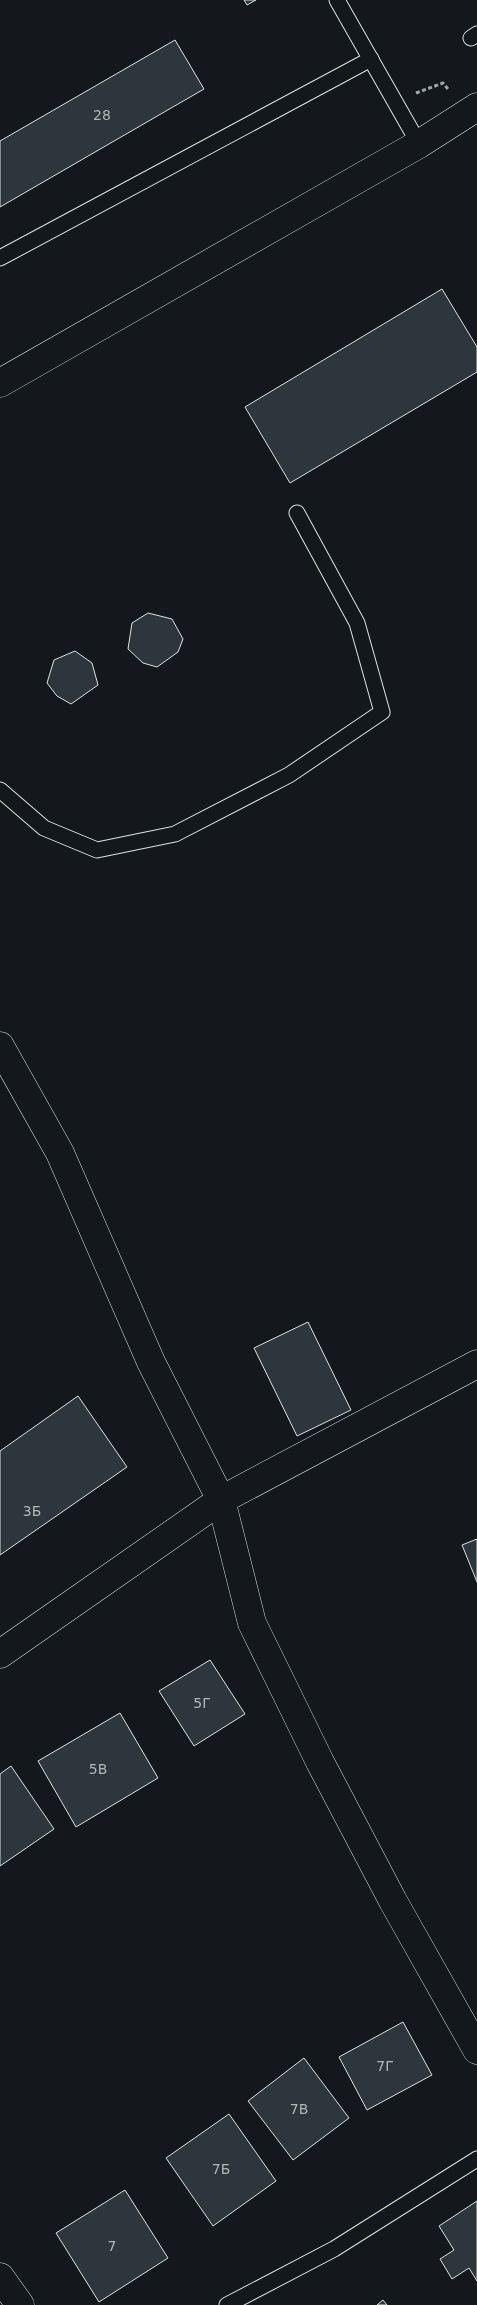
<svg xmlns="http://www.w3.org/2000/svg" width="477" height="2305" font-family="'DejaVu Sans',sans-serif">
<style>
.building{fill:#2c363c;stroke:#d8e6dc}
.lines{fill:none;stroke-linecap:round;stroke-linejoin:round}
.lane-casing{stroke:#d8e6dc;stroke-width:17}
.street-casing{stroke:#d8e6dc;stroke-width:29}
.path{stroke:#9da8a2;stroke-width:3;stroke-dasharray:4 2.5;stroke-linecap:butt}
.lane{stroke:#14181c;stroke-width:15}
.street{stroke:#14181c;stroke-width:28}
.labels{text-anchor:middle;stroke-width:4;stroke-linejoin:round;paint-order:stroke}
.number-label{font-size:14px;fill:#adbab4}
</style>
<rect width="100%" height="100%" fill="#14181c"/>
<g class="building">
<path d="M244 0H256L247 5Z"/>
<path d="M175 40 204 89 0 207V141Z"/>
<path d="M442 289 477 347V372L290 483 245 407Z"/>
<path d="M148 613 172 619 183 639 178 652 157 667 143 663 128 649 132 623Z"/>
<path d="M75 651 92 663 98 685 71 704 57 696 47 683 54 660Z"/>
<path d="M308 1322 351 1410 297 1436 254 1348Z"/>
<path d="M78 1396 127 1467 0 1555V1451Z"/>
<path d="M477 1539V1582L462 1545Z"/>
<path d="M210 1660 245 1714 194 1746 159 1691Z"/>
<path d="M120 1713 158 1778 76 1827 38 1761Z"/>
<path d="M11 1766 54 1829 0 1866V1774Z"/>
<path d="M403 2022 432 2075 367 2110 339 2057Z"/>
<path d="M304 2058 349 2118 293 2160 248 2101Z"/>
<path d="M229 2114 276 2181 213 2226 166 2158Z"/>
<path d="M125 2190 168 2258 99 2302 56 2233Z"/>
<path d="M477 2201V2281L469 2268 452 2279 440 2259 454 2250 439 2226Z"/>
<path d="M383 2300 387 2305H377Z"/>
</g>
<g class="lines">
<defs>
<g id="lane">
<path d="M337 0 419 144"/>
<path d="M471 38 477 34"/>
<path d="M0 258 371 59"/>
<path d="M0 790 44 828 97 850 175 834 289 775 382 712 357 623 297 513"/>
<path d="M227 2305 334 2249 477 2159"/>
</g>
<g id="street">
<path d="M0 383 419 144 477 107"/>
<path d="M0 1046 60 1153 151 1362 221 1500 252 1623 320 1762 393 1901 477 2050"/>
<path d="M0 1654 221 1500 477 1364"/>
<path d="M0 2277 20 2305"/>
</g>
</defs>
<use href="#lane" class="lane-casing"/>
<use href="#street" class="street-casing"/>
<path class="path" d="M416 93 443 83 448 89"/>
<use href="#lane" class="lane"/>
<use href="#street" class="street"/>
</g>
<g class="labels">
<g class="number-label">
<text x="102" y="120">28</text>
<text x="32" y="1516">3Б</text>
<text x="202" y="1708">5Г</text>
<text x="98" y="1774">5В</text>
<text x="385" y="2071">7Г</text>
<text x="299" y="2114">7В</text>
<text x="221" y="2174">7Б</text>
<text x="112" y="2251">7</text>
</g>
</g>
</svg>
